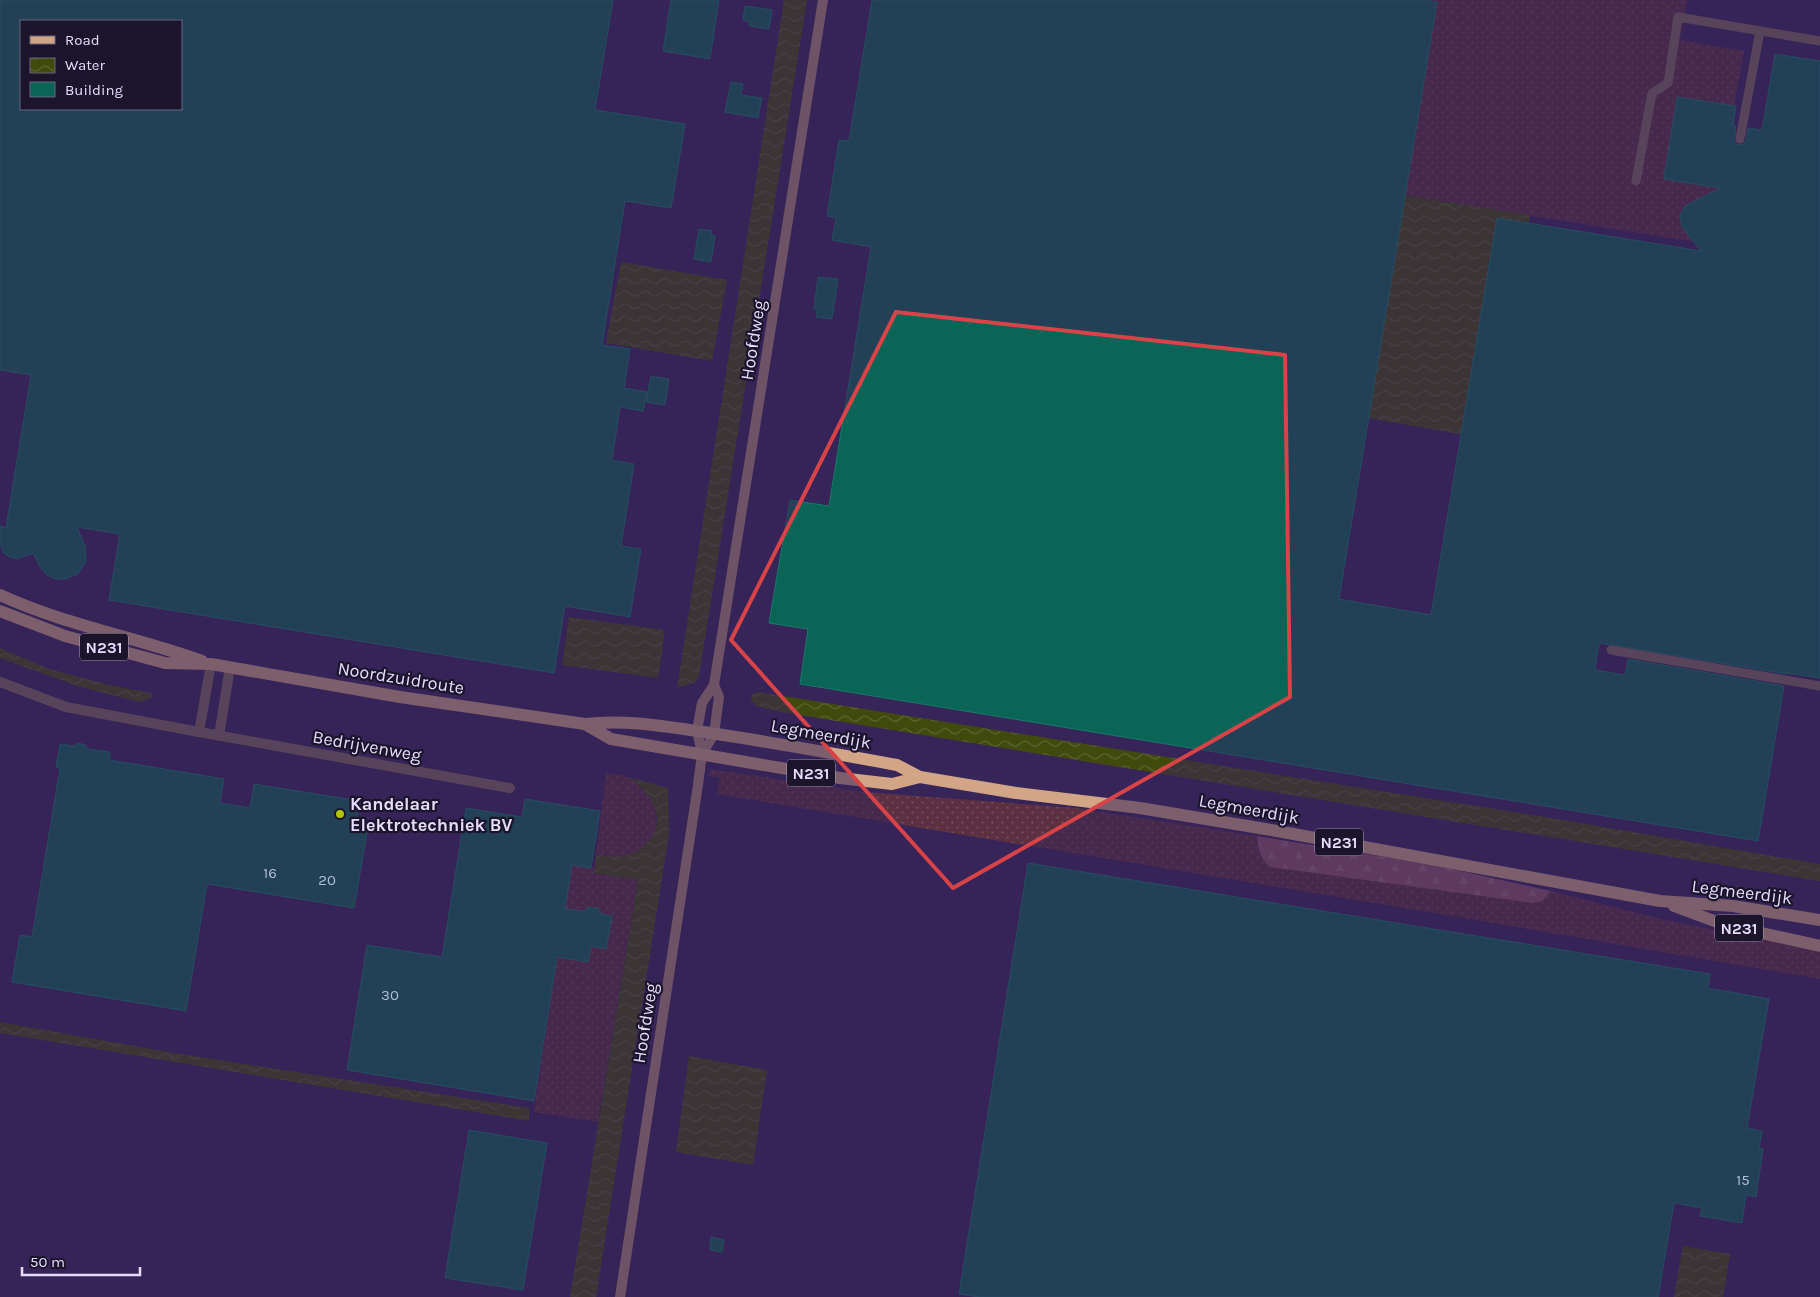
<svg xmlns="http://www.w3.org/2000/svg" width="1820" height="1297" font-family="Karla,sans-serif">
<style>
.grass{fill:url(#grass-dots)}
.forest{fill:url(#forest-firs)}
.water{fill:url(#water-waves)}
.building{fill:#0a6556;stroke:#157b69;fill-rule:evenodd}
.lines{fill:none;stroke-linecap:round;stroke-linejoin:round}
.lane{stroke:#816c5c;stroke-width:9}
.street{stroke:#816c5c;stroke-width:10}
.secondary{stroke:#af8c73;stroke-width:10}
.primary{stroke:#d1a585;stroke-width:12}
.marked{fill:none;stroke:#d84348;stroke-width:4;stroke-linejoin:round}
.poi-dot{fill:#b0c503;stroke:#1b142b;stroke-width:2}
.labels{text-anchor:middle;stroke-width:4.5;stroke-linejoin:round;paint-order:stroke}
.number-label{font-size:15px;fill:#aebed3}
.shield{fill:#1b142b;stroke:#a89fbe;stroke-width:1}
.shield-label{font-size:16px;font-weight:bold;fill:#e4dbfd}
.street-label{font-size:18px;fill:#e4dbfd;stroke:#1b142b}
.poi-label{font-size:18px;font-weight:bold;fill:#e4dbfd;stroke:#1b142b;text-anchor:start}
</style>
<defs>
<pattern id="grass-dots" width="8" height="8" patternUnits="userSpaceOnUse" patternTransform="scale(1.25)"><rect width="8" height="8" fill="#5c3040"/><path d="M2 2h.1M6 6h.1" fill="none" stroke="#734d5c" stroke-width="1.8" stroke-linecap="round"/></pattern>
<pattern id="forest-firs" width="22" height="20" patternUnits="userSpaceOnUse" patternTransform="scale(1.25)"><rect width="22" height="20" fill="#8e5468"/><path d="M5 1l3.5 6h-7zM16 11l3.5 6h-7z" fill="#9e6c7e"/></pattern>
<pattern id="water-waves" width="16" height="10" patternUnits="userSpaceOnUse" patternTransform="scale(1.25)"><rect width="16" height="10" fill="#414a0d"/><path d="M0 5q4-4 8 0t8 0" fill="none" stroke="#5c6431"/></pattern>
</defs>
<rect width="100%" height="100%" fill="#372459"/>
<g class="grass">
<path d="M1434 0H1687L1680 40 1744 51 1709 244 1403 195Z"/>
<path d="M711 769 864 792 1076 808 1257 836 1260 854 1542 901 1551 891 1665 920 1820 951V979L1459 917 717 794 720 777 708 776Z"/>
<path d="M606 773C614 774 623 774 629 778 662 795 669 839 631 854 619 859 607 857 596 855Z"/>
<path d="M571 865 594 868V873L638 880 598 1122 534 1112Z"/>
</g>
<path class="forest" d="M1257 836 1434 865 1551 891 1542 901 1534 903 1270 867C1259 858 1259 849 1257 836Z"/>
<g class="water">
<path d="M784 0H807L699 676 696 682 677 688Z"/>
<path d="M1403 195 1530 215 1493 440 1368 418Z"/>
<path d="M621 262 727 280 712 361 606 343Z"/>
<path d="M569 617 665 630 658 678 562 665Z"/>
<path d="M0 648 49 669 105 684 151 693 152 698 139 702 77 686 0 658Z"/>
<path d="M757 692 1551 818 1820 864V881L775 711 756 706 751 700 752 694Z"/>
<path d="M628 777 668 788 669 834 596 1297H570L638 880 594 873 596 855C606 856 616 858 627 855 635 853 643 848 649 841 669 817 648 790 628 777Z"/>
<path d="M0 1022 174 1053 529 1108V1121L0 1033Z"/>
<path d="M689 1056 767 1070 753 1165 676 1152Z"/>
<path d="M1683 1246 1730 1254 1723 1297H1674Z"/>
</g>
<g class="building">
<path d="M0 0H613L595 110 685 124 671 208 625 201 602 345 630 349 624 388 647 392 643 411 620 407 612 460 634 464 621 546 641 549 630 617 565 606 554 673 109 600 120 534 77 527 85 546 86 561 78 574 65 579H55L47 575 40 567 33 553 17 559 10 557 4 553 0 544V526L6 528 31 375 0 370ZM21 21H181V109H21Z"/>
<path d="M671 0H719L710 59 663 51Z"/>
<path d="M872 0H1423L1437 2 1339 599 1431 615 1497 218 1701 251 1682 227 1680 216 1683 209 1687 205 1720 188 1664 179 1677 97 1736 106 1733 125 1736 126 1734 141 1736 144 1742 145 1746 141 1748 128 1762 130 1775 54 1820 61V678L1786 673V674L1599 643 1595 670 1625 675 1628 659 1784 686 1758 841 800 684 808 629 769 623 790 500 829 506 871 247 832 240 836 218 827 216 839 140 849 141Z"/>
<path d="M745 6 772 10 769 29 749 26 750 22 743 20Z"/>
<path d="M731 82 743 84 741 95 762 98 758 118 725 112Z"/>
<path d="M699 229 712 231 711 235 715 236 711 262 694 259Z"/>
<path d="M818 277 838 279 832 319 816 317 817 309H814Z"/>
<path d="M651 376 669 379 665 405 646 402Z"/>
<path d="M78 743 85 745 88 749 110 752 109 760 224 779 220 803 250 808 254 784 360 801 356 825 368 827 354 908 207 884 186 1011 12 982 20 935 32 937 60 768 56 767 60 744 74 746Z"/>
<path d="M525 799 600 811 591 868 572 865 565 909 584 911 588 907 599 909 600 914 612 916 606 949 591 946 588 962 557 957 534 1101 347 1070 367 945 442 957 466 808 522 817Z"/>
<path d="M1028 863 1710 974 1708 988 1769 999 1747 1128 1762 1131 1759 1148 1763 1149 1756 1197 1746 1195 1742 1223 1700 1216 1702 1208 1674 1203 1658 1297H979L959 1294Z"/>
<path d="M469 1130 547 1143 523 1290 445 1278Z"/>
<path d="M711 1237 724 1240 722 1252 710 1250Z"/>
</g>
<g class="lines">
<g class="lane">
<path d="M1740 139 1760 31"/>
<path d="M1636 181 1652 93 1668 83 1678 17 1820 41"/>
<path d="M1611 650 1820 686"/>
</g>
<g class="street">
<path d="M0 682 66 707 199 732 510 788"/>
<path d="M199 732 211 664"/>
<path d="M219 736 230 667"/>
</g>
<g class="secondary">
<path d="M702 754 714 734 719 697 714 685"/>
<path d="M620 1297 698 785 702 754 697 731 702 703 714 685 823 0"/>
</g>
<g class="primary">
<path d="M0 595C65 625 135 637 202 661"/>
<path d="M0 611 65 636 165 663 211 664 400 697 585 724C627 719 668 727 710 733 772 742 835 754 897 765L920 777 1016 793 1140 808 1277 831 1660 901 1733 906 1820 920"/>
<path d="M585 724 611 739 840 778 892 784 920 777"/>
<path d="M1674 906 1725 925 1820 946"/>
</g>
</g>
<path d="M0 0H1820V1297H0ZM896 312 1285 355 1290 697 953 888 731 640Z" fill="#372459" fill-opacity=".55" fill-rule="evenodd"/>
<path class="marked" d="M896 312 1285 355 1290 697 953 888 731 640Z"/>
<circle class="poi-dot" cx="340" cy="814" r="5"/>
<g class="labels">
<g class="number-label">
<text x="270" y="878">16</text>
<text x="327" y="885">20</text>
<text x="390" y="1000">30</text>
<text x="1743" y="1185">15</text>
</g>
<g class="shield">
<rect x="80" y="633.5" width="48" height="27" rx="4"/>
<rect x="787" y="759.5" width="48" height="27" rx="4"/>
<rect x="1315" y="828.5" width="48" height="27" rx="4"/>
<rect x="1715" y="914.5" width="48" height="27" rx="4"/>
</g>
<g class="shield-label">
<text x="104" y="653">N231</text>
<text x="811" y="779">N231</text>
<text x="1339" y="848">N231</text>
<text x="1739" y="934">N231</text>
</g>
<g class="street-label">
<text transform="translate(753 340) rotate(-81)" y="6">Hoofdweg</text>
<text transform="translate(401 678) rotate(9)" y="6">Noordzuidroute</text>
<text transform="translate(821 734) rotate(10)" y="6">Legmeerdijk</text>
<text transform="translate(367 746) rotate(10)" y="6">Bedrijvenweg</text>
<text transform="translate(1249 809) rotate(10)" y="6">Legmeerdijk</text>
<text transform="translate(1742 892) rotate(7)" y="6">Legmeerdijk</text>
<text transform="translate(645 1023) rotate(-81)" y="6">Hoofdweg</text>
</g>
<g class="poi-label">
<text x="350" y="810">Kandelaar<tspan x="350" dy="21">Elektrotechniek BV</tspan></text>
</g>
</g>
<rect x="20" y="20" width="162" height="90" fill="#1b142b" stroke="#6b647f"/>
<rect x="30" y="36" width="25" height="8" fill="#d1a585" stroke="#6b647f"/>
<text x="65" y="45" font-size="15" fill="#e4dbfd">Road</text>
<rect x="30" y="58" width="25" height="15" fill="url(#water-waves)" stroke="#6b647f"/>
<text x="65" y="70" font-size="15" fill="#e4dbfd">Water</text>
<rect x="30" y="82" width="25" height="15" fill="#0a6556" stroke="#6b647f"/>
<text x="65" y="95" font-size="15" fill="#e4dbfd">Building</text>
<path d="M22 1267v8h118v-8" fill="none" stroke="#e4dbfd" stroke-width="2.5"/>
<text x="30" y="1267" font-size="15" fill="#e4dbfd" stroke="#1b142b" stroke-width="4" paint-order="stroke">50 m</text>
</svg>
